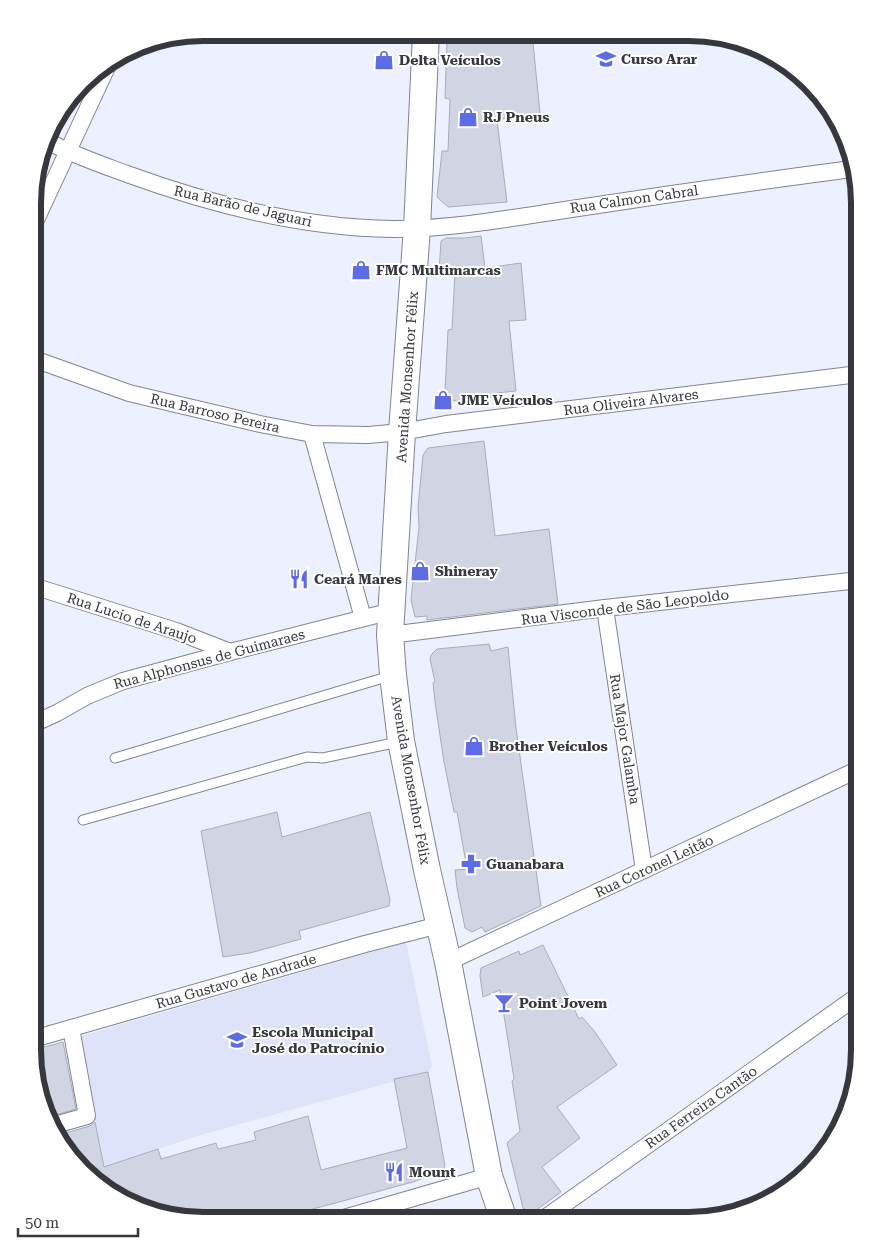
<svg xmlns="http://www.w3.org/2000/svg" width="892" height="1253" font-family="'Roboto Serif',serif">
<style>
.built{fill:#dee3f9}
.building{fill:#d1d4e2;stroke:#a9adba}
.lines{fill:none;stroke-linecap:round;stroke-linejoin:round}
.lane-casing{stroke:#808491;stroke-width:11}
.street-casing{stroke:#808491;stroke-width:18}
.primary-casing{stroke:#808491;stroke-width:28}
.lane{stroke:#fff;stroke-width:9}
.street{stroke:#fff;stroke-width:16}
.primary{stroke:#fff;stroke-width:26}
.labels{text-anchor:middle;stroke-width:4;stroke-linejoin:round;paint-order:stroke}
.poi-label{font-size:14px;font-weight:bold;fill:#36383d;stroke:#fff;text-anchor:start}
.street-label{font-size:14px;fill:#36383d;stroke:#fff}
.rim{fill:none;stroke:#36383d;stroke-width:6}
</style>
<rect width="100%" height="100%" fill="#edf1ff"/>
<path class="built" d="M406 942 432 1066 428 1072 201 1135 104 1167 78 1037Z"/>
<g class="building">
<path d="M457 33H532L540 113 497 120 507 202 448 207 437 197 442 151H448L450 99 445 98 447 41 453 35Z"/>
<path d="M481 236 485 268 521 263 526 320 509 321 516 391 497 393V397L451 401 445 391 448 330 452 329 455 271 439 272 441 241 446 238H465Z"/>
<path d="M484 441 495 536 549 529 558 604 427 620V616L415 617 411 600 419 527 418 507 423 455 428 448Z"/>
<path d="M489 644 491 651 508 647 516 728 541 906 485 932 482 927 472 932 465 928 457 888 455 870 467 869 457 812H454L444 762 435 702 433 683 435 682 430 659 431 655 437 649Z"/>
<path d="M277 812 282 837 370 812 390 900 389 906 299 931 301 939 250 953 223 957 201 831Z"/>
<path d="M543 945 579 1019 582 1017 595 1032 617 1065 557 1107 580 1138 542 1167 561 1192 535 1211H529L523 1208 507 1143 520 1131 512 1081 514 1079 500 990 483 997 480 976 481 968 519 951 520 955Z"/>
<path d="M63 1042 76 1109 48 1117 33 1050Z"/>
<path d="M428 1072 445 1166 442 1171 413 1182 276 1219H181L100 1185 58 1135 90 1126 95 1122 104 1167 158 1149 161 1159 216 1143 218 1149 256 1140 254 1132 308 1116 321 1170 407 1148 394 1079Z"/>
</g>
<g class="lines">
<defs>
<g id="lane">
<path d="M115 758 390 676"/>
<path d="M83 820 307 757 323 758 398 742"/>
</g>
<g id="street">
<path d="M47 141C73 155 100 164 127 174 212 205 302 228 393 229 455 229 517 217 578 208 669 194 760 181 852 169"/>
<path d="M34 224 108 65"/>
<path d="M34 359 129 393 260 424 312 434 368 435 402 432 446 424 859 374"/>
<path d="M312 434 363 618"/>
<path d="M33 586 176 631 230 652"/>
<path d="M605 608 644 870"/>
<path d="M390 635 605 608 859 580"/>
<path d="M33 724 57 713 87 696 123 681 230 652 392 611"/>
<path d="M448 962 859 769"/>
<path d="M33 1039 365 944 439 925"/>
<path d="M51 1126 87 1116 71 1028"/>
<path d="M337 1220 489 1176"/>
<path d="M542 1220 859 995"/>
</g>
<path id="primary" d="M426 33 417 228 402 432 390 635 393 675 401 741 427 870 448 962 489 1176 504 1220"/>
</defs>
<use href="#lane" class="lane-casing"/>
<use href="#street" class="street-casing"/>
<use href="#primary" class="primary-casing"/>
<use href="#lane" class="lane"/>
<use href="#street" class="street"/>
<use href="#primary" class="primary"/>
</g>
<defs>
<symbol id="school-bare" viewBox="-9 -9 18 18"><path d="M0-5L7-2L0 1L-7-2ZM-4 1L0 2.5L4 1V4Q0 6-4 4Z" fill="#5d6ce4" stroke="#fff" stroke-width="2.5" paint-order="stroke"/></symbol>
<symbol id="shop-bare" viewBox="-9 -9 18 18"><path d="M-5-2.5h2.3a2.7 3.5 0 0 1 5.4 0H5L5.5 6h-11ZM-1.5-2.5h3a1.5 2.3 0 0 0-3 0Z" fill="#5d6ce4" stroke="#fff" stroke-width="2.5" paint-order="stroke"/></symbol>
<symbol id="restaurant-bare" viewBox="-9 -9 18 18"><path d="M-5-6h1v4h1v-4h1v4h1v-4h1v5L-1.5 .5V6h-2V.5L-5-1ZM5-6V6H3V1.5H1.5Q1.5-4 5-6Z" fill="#5d6ce4" stroke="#fff" stroke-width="2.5" paint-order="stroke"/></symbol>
<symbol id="pharmacy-bare" viewBox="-9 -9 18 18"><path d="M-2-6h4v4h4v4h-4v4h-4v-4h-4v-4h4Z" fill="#5d6ce4" stroke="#fff" stroke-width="2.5" paint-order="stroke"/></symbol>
<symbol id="bar-bare" viewBox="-9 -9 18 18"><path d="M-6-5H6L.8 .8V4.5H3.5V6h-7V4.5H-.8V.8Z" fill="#5d6ce4" stroke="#fff" stroke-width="2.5" paint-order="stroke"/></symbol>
</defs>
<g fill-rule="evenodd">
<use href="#school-bare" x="592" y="45" width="28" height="28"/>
<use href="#shop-bare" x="370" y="46" width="28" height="28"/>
<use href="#shop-bare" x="454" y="103" width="28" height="28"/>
<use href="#shop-bare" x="347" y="256" width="28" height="28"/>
<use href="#shop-bare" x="429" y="386" width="28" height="28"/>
<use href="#shop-bare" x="406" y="557" width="28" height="28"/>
<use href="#restaurant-bare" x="285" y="565" width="28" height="28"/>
<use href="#shop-bare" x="460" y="732" width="28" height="28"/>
<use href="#pharmacy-bare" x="457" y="850" width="28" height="28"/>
<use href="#bar-bare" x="490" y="989" width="28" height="28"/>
<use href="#school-bare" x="223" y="1026" width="28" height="28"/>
<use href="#restaurant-bare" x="380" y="1158" width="28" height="28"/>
</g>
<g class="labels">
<g class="poi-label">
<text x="621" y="64">Curso Arar</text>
<text x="399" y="65">Delta Veículos</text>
<text x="483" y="122">RJ Pneus</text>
<text x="376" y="275">FMC Multimarcas</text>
<text x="458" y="405">JME Veículos</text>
<text x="435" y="576">Shineray</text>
<text x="314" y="584">Ceará Mares</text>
<text x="489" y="751">Brother Veículos</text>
<text x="486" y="869">Guanabara</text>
<text x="519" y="1008">Point Jovem</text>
<text x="252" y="1037">Escola Municipal<tspan x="252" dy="16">José do Patrocínio</tspan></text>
<text x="409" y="1177">Mount</text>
</g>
<g class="street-label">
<text transform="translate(634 199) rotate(-8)" y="5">Rua Calmon Cabral</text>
<text transform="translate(243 206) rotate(13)" y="5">Rua Barão de Jaguari</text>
<text transform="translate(407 377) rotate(-86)" y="5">Avenida Monsenhor Félix</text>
<text transform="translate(631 402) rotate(-7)" y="5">Rua Oliveira Alvares</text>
<text transform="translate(215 413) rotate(13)" y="5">Rua Barroso Pereira</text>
<text transform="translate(625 607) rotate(-7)" y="5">Rua Visconde de São Leopoldo</text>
<text transform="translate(132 618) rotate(18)" y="5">Rua Lucio de Araujo</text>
<text transform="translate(209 659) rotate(-15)" y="5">Rua Alphonsus de Guimaraes</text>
<text transform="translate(625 739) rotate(81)" y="5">Rua Major Galamba</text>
<text transform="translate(411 780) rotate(80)" y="5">Avenida Monsenhor Félix</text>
<text transform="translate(654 866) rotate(-25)" y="5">Rua Coronel Leitão</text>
<text transform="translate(236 981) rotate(-16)" y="5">Rua Gustavo de Andrade</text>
<text transform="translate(701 1107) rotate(-35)" y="5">Rua Ferreira Cantão</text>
</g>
</g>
<path d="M0 0H892V1253H0ZM203 41H689A162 162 0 0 1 851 203V1050A162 162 0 0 1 689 1212H203A162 162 0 0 1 41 1050V203A162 162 0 0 1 203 41Z" fill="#fff" fill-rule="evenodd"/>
<path class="rim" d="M203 41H689A162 162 0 0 1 851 203V1050A162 162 0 0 1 689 1212H203A162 162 0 0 1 41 1050V203A162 162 0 0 1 203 41Z"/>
<path d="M18 1228v8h120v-8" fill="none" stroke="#36383d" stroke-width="2.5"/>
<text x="25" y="1228" font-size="15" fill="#36383d" stroke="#ffffff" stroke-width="4" paint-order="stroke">50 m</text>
</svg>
